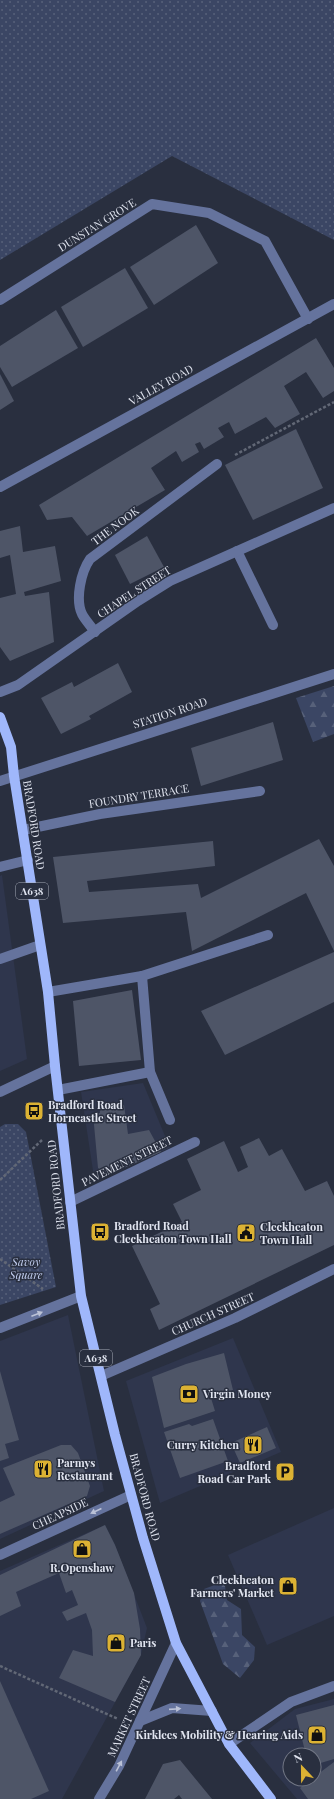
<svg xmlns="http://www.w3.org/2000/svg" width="334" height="1799" font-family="'Playfair Display',serif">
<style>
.built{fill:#2f364d;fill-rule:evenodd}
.grass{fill:url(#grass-dots)}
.forest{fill:url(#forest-firs)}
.building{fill:#4e5567}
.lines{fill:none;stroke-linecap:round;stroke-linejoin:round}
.path{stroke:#626876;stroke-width:2.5;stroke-dasharray:3 2;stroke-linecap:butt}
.minor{stroke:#65739d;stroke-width:10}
.major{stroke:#9fb7fb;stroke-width:10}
.oneway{fill:#bbc2d6}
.labels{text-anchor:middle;stroke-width:3;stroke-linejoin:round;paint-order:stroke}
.shield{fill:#292f3f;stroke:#a9aeba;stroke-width:1}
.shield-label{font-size:10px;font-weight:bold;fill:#e0e4ef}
.street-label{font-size:11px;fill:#e0e4ef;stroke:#292f3f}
.poi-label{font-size:11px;font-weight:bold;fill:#e0e4ef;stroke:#292f3f;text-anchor:start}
.park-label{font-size:11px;font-style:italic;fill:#c4d0f1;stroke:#292f3f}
</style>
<defs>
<pattern id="grass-dots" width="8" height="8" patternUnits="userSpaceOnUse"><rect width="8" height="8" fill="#3b4664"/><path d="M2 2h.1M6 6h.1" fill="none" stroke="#57617a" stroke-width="1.8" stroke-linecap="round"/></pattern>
<pattern id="forest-firs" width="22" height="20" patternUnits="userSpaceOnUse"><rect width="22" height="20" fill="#3b4664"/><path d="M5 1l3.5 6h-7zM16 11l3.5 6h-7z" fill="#57617a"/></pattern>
</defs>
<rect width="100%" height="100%" fill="#292f3f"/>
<g class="built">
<path d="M2 875 27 1059 0 1071V876Z"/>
<path d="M143 1083 170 1148 108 1175 94 1177 81 1092Z"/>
<path d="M68 1315 104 1491 0 1539V1341Z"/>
<path d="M233 1338 281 1452 160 1503 126 1381Z"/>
<path d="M334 1508V1616L267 1645 228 1555Z"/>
<path d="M105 1525 115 1545 147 1628 141 1655 62 1799H0V1571Z"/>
<path d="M334 1699V1799H297L250 1743 295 1709ZM290 1755H314V1779H290Z"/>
</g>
<g class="grass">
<path d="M0 0H334V240L172 156 0 260Z"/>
<path d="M5 1124H18L26 1132 56 1287 0 1305V1127Z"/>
</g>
<g class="forest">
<path d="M334 686V734L313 742 296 698Z"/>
<path d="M220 1583 225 1586 227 1600 241 1609 242 1635 255 1647 254 1660 240 1678 223 1664 200 1601 204 1589Z"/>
</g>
<g class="building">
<path d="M196 225 218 263 154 305 130 267Z"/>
<path d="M125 268 148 308 83 347 61 307Z"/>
<path d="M56 310 78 348 12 387 0 367V346Z"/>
<path d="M316 338 334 368V391L323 398 306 372 284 386 300 414 275 428 266 417 235 434 229 422 218 428 224 437 204 449 200 442 195 444 199 452 182 462 176 451 151 468 165 490 87 536 72 517 47 520 39 505Z"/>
<path d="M0 374 14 401 0 410Z"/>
<path d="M296 429 323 488 253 520 225 465Z"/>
<path d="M20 526 23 552 55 546 61 581 24 592 25 596 49 592 54 642 10 661 0 647V598L16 594 10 555 0 558V531Z"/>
<path d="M147 536 164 567 130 584 115 555Z"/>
<path d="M118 663 132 692 89 716 91 719 61 734 41 698 72 682 74 687Z"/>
<path d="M273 722 283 760 201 786 191 748Z"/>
<path d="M319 839 334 866V951L306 893 192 951 186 912 63 923 53 857 213 841 215 866 87 881 89 892 198 884 201 898Z"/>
<path d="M334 952V1002L225 1055 201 1011Z"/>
<path d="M132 990 141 1060 79 1066 73 1001Z"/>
<path d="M124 1105 128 1134 149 1130 161 1152 108 1175 98 1168 93 1114 100 1113V1108Z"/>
<path d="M259 1138 269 1156 282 1149 305 1191 327 1181 334 1196V1245L159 1330 150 1309 160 1304 132 1246 182 1222 173 1204 201 1190 187 1159 224 1141 238 1172 248 1167 240 1147Z"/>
<path d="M224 1353 233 1390 211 1398 215 1411 164 1428 152 1377 186 1364Z"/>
<path d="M0 1371 19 1440 5 1444 9 1458 0 1461Z"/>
<path d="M213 1419 228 1461 180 1478 164 1432 189 1424 192 1426Z"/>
<path d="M267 1427 276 1448 240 1463 231 1443Z"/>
<path d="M61 1445H71L78 1453 90 1486 87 1496 0 1534V1502L15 1495 3 1468Z"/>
<path d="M105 1525 115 1545 134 1593 140 1629 141 1655 115 1702 59 1678 73 1650 93 1656 92 1630 86 1613 67 1621 62 1612 78 1605 72 1590 66 1593 59 1573 16 1592 21 1606 0 1616V1575Z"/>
<path d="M0 1681 49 1791 31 1799H0Z"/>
<path d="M334 1705V1759L314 1765V1755H306L296 1715Z"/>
<path d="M180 1760 212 1799H182L179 1795 174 1799H145L163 1764Z"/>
<path d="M334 1762V1799H308L300 1788 311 1779H314V1777Z"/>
</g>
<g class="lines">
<g class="path">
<path d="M235 455 334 402"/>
<path d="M0 1180 42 1140"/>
<path d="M0 1259 43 1289"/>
<path d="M0 1666 118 1719"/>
</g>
<g class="minor">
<path d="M0 300 152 204 209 213 265 241 308 319"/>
<path d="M0 487 334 304"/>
<path d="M237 551 273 625"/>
<path d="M95 632C91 626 85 620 82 614 75 599 81 572 90 559L217 464"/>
<path d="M0 692 18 685 138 601 170 581 334 508"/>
<path d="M0 781 334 674"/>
<path d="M23 830 100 814 260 791"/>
<path d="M0 867 28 860"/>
<path d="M0 959 40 945"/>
<path d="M142 976 268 935"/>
<path d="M48 992 142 976 150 1072 170 1120"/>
<path d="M58 1090 150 1072"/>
<path d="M0 1092 55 1066"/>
<path d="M70 1202 195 1142"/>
<path d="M0 1328 81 1296"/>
<path d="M101 1376 235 1318 334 1269"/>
<path d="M0 1555 131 1495"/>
<path d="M140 1721 172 1708 212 1711"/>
<path d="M229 1744 291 1702 334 1686"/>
<path d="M99 1799 119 1766 176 1643"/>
</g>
<path class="major" d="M0 717 11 747 14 776 48 992 55 1066 81 1296 115 1435 143 1538 176 1643 229 1744 271 1799"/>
</g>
<defs><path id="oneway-solid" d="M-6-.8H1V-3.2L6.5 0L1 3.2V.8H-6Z"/></defs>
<g class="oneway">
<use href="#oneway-solid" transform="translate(37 1314) rotate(-21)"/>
<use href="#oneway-solid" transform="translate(96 1511) rotate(155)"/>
<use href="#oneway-solid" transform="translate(175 1709) rotate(-4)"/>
<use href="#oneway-solid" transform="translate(119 1766) rotate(-62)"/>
</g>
<defs>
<symbol id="bus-square" viewBox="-11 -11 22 22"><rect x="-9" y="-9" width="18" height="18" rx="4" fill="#dcb233" stroke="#292f3f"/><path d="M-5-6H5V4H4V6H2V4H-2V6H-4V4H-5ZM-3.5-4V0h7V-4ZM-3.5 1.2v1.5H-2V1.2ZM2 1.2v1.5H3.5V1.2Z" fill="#111"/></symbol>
<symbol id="civic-square" viewBox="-11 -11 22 22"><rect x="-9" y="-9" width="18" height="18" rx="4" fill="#dcb233" stroke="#292f3f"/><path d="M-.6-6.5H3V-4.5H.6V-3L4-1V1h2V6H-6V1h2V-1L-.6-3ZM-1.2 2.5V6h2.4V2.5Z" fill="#111"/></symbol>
<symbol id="bank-square" viewBox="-11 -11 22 22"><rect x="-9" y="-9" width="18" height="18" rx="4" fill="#dcb233" stroke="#292f3f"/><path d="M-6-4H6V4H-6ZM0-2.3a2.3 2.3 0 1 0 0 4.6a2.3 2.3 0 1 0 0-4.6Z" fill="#111"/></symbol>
<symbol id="restaurant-square" viewBox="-11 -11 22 22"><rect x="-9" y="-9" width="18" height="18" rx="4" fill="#dcb233" stroke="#292f3f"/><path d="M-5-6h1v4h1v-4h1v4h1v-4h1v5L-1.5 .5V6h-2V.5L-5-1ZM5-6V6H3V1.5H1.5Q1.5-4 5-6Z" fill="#111"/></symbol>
<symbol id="parking-square" viewBox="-11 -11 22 22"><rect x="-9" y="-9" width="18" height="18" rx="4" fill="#dcb233" stroke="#292f3f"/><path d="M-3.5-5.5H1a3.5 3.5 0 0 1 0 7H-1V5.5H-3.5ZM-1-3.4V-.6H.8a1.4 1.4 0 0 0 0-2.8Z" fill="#111"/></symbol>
<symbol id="shop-square" viewBox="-11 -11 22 22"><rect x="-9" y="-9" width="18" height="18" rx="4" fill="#dcb233" stroke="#292f3f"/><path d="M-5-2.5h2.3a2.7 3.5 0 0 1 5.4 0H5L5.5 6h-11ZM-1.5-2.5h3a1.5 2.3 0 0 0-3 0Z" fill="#111"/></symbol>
</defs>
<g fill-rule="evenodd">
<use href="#bus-square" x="23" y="1100" width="22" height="22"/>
<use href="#bus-square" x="89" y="1221" width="22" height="22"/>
<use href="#civic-square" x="235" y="1222" width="22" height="22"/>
<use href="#bank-square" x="178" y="1383" width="22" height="22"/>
<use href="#restaurant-square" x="242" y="1434" width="22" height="22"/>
<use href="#restaurant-square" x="32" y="1458" width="22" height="22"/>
<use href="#parking-square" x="274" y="1461" width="22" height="22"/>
<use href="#shop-square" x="71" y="1538" width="22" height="22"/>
<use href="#shop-square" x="277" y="1575" width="22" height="22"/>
<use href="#shop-square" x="105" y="1632" width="22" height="22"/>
<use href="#shop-square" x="306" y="1724" width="22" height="22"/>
</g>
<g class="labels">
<g class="shield">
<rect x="16" y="883" width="32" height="16" rx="3"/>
<rect x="80" y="1350" width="32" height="16" rx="3"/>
</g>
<g class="shield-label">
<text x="32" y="895">A638</text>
<text x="96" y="1362">A638</text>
</g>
<g class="street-label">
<text transform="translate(97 225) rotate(-32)" y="4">DUNSTAN GROVE</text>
<text transform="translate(161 385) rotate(-29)" y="4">VALLEY ROAD</text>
<text transform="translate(115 526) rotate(-37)" y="4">THE NOOK</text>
<text transform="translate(134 592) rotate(-33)" y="4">CHAPEL STREET</text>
<text transform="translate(170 713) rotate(-18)" y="4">STATION ROAD</text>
<text transform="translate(139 796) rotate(-9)" y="4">FOUNDRY TERRACE</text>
<text transform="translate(34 825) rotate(81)" y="4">BRADFORD ROAD</text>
<text transform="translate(127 1161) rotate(-26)" y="4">PAVEMENT STREET</text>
<text transform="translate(56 1185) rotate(-96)" y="4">BRADFORD ROAD</text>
<text transform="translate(213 1314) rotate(-24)" y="4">CHURCH STREET</text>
<text transform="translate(145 1497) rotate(75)" y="4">BRADFORD ROAD</text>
<text transform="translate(60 1514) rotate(-25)" y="4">CHEAPSIDE</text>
<text transform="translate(129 1717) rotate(-65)" y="4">MARKET STREET</text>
</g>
<g class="poi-label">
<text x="48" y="1109">Bradford Road<tspan x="48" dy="13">Horncastle Street</tspan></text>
<text x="114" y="1230">Bradford Road<tspan x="114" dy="13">Cleckheaton Town Hall</tspan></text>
<text x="260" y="1231">Cleckheaton<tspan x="260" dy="13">Town Hall</tspan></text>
<text x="203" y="1398">Virgin Money</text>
<text x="239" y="1449" text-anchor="end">Curry Kitchen</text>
<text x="57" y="1467">Parmys<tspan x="57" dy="13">Restaurant</tspan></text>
<text x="271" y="1470" text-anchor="end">Bradford<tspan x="271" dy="13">Road Car Park</tspan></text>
<text x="82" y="1572" text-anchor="middle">R.Openshaw</text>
<text x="274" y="1584" text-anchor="end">Cleckheaton<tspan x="274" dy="13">Farmers' Market</tspan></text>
<text x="130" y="1647">Paris</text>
<text x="303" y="1739" text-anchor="end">Kirklees Mobility &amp; Hearing Aids</text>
</g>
<g class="park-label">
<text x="26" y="1266">Savoy<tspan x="26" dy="13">Square</tspan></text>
</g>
</g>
<g transform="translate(302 1767) rotate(338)"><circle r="19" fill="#292f3f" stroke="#727785"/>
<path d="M0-3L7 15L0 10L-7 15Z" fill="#dcb233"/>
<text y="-6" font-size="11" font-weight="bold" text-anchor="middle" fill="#e0e4ef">N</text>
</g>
</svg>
